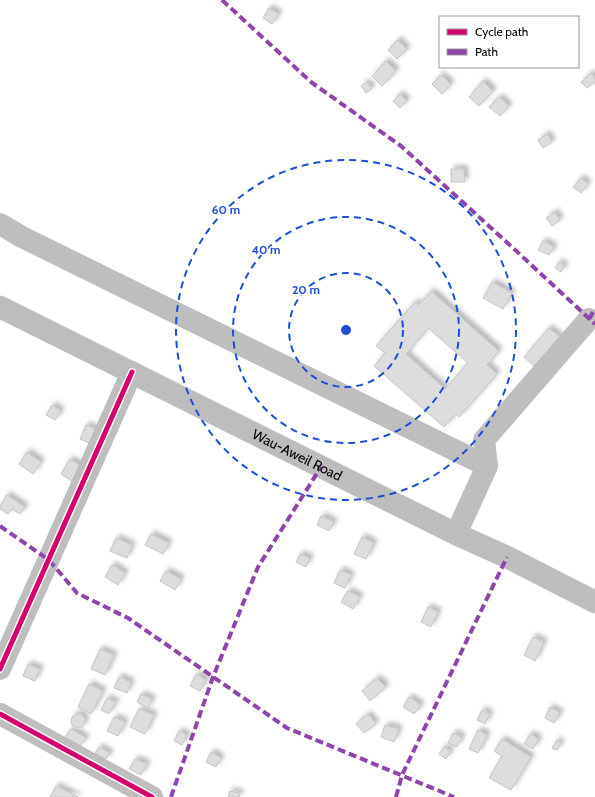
<svg xmlns="http://www.w3.org/2000/svg" width="595" height="797" font-family="Cabin,sans-serif">
<style>
.building{fill:#ddd;stroke:#c5c5c5;fill-rule:evenodd;filter:url(#shadow)}
.lines{fill:none;stroke-linecap:round;stroke-linejoin:round}
.major-casing{stroke:#dbdbdb;stroke-width:23}
.minor{stroke:#bebebe;stroke-width:22}
.major{stroke:#bdbdbd;stroke-width:22}
.quiet{stroke:#8e44ad;stroke-width:4;stroke-dasharray:8 4;stroke-linecap:butt}
.cycleway-casing{stroke:#fff;stroke-width:8}
.cycleway{stroke:#d6006c;stroke-width:5}
.ring{fill:none;stroke:#1d4ed8;stroke-width:2;stroke-dasharray:7 5}
.labels{text-anchor:middle;stroke-width:3;stroke-linejoin:round;paint-order:stroke}
.street-label{font-size:14px;fill:#000;stroke:#fff}
.centre{fill:#1d4ed8;stroke:#fff;stroke-width:2}
.ring-label{font-size:12px;text-anchor:middle;font-weight:bold;fill:#1d4ed8;stroke:#fff;stroke-width:3;stroke-linejoin:round;paint-order:stroke}
</style>
<defs>
<filter id="shadow"><feDropShadow dx="3.5" dy="-3.5" stdDeviation="2" flood-color="#0004"/></filter>
</defs>
<rect width="100%" height="100%" fill="#fff"/>
<g class="building">
<path d="M269 8 279 14 272 24 263 18Z"/>
<path d="M398 40 407 49 397 59 388 50Z"/>
<path d="M386 61 396 71 382 86 372 76Z"/>
<path d="M591 73 595 78V82L587 88 581 82Z"/>
<path d="M441 75 451 84 442 94 432 84Z"/>
<path d="M483 81 493 91 479 106 469 97Z"/>
<path d="M367 82 372 89 366 93 361 86Z"/>
<path d="M400 94 407 101 400 108 393 101Z"/>
<path d="M499 97 509 106 500 116 489 107Z"/>
<path d="M547 134 552 142 543 148 538 140Z"/>
<path d="M451 169H464L465 182H451Z"/>
<path d="M581 178 588 184 581 193 573 187Z"/>
<path d="M555 212 560 220 552 226 546 218Z"/>
<path d="M543 241 554 247 549 255 538 250Z"/>
<path d="M559 262 565 266 561 272 555 268Z"/>
<path d="M492 282 512 293 503 309 483 298Z"/>
<path d="M431 291 499 351 487 365 497 374 459 417 456 414 444 427 374 366 385 353 376 346 415 302 419 305ZM428 328 468 363 445 389 406 354Z"/>
<path d="M549 328 560 337 535 367 524 357Z"/>
<path d="M52 405 61 411 55 420 46 415Z"/>
<path d="M86 425 101 431 95 446 80 439Z"/>
<path d="M27 452 41 462 33 474 19 464Z"/>
<path d="M70 459 86 469 76 484 61 474Z"/>
<path d="M7 495 25 507 20 514 12 509 8 514 0 509V506Z"/>
<path d="M321 516 334 522 329 531 317 525Z"/>
<path d="M151 534 169 543 163 554 145 545Z"/>
<path d="M362 537 374 543 366 559 354 554Z"/>
<path d="M116 538 132 545 127 558 110 551Z"/>
<path d="M300 554 310 558 306 567 296 562Z"/>
<path d="M112 565 125 573 118 585 105 577Z"/>
<path d="M340 570 351 575 345 588 334 583Z"/>
<path d="M166 571 181 579 175 590 160 581Z"/>
<path d="M348 591 360 597 353 609 341 602Z"/>
<path d="M428 607 438 612 431 627 421 622Z"/>
<path d="M533 637 544 642 535 661 524 655Z"/>
<path d="M100 649 114 655 105 675 91 669Z"/>
<path d="M28 664 40 669 35 681 23 676Z"/>
<path d="M196 674 206 680 200 691 190 686Z"/>
<path d="M119 677 131 682 127 693 114 688Z"/>
<path d="M377 678 386 687 370 701 362 691Z"/>
<path d="M89 684 103 691 91 714 78 707Z"/>
<path d="M141 694 152 699 148 708 137 702Z"/>
<path d="M409 697 421 705 414 714 403 707Z"/>
<path d="M107 698 116 702 109 714 101 710Z"/>
<path d="M550 707 560 713 554 723 545 718Z"/>
<path d="M139 709 154 715 145 734 130 727Z"/>
<path d="M482 710 490 714 485 724 477 720Z"/>
<circle cx="78" cy="721" r="7"/>
<path d="M368 714 376 724 364 733 356 724Z"/>
<path d="M114 717 125 722 118 736 107 731Z"/>
<path d="M385 725 399 729 394 742 381 737Z"/>
<path d="M71 729 86 738 80 746 65 737Z"/>
<path d="M478 730 487 735 478 753 469 749Z"/>
<path d="M179 731 187 735 182 745 174 741Z"/>
<path d="M453 733 462 737 457 747 448 743Z"/>
<path d="M530 734 539 739 533 749 524 744Z"/>
<path d="M502 739 531 757 511 790 489 778 502 756 494 751Z"/>
<path d="M557 740 561 743 557 750 552 748Z"/>
<path d="M99 747 110 753 106 759 95 753Z"/>
<path d="M444 747 451 751 446 759 439 754Z"/>
<path d="M211 752 221 758 216 767 206 762Z"/>
<path d="M135 759 147 764 141 775 129 769Z"/>
<path d="M56 786 78 797H50Z"/>
<path d="M230 791 240 793 239 797H228Z"/>
</g>
<g class="lines">
<defs>
<g id="major">
<path id="s1" d="M0 307 456 534 507 557 595 602"/>
</g>
</defs>
<use href="#major" class="major-casing"/>
<g class="minor">
<path d="M0 224 22 237 487 466"/>
<path d="M456 534 487 466 484 440 589 319"/>
<path d="M0 669 132 372"/>
<path d="M0 714 152 797"/>
</g>
<use href="#major" class="major"/>
<g class="quiet">
<path d="M222 0 311 82 401 146 512 247 595 324"/>
<path d="M589 319 595 309"/>
<path d="M0 526 49 560 77 593 128 618 287 728 454 797"/>
<path d="M171 797 213 677 258 567 321 467"/>
<path d="M396 797 402 775 507 557"/>
</g>
<defs>
<g id="cycleway">
<path d="M0 669 132 372"/>
<path d="M0 714 152 797"/>
</g>
</defs>
<use href="#cycleway" class="cycleway-casing"/>
<use href="#cycleway" class="cycleway"/>
</g>
<g class="ring">
<circle cx="346" cy="330" r="57"/>
<circle cx="346" cy="330" r="113"/>
<circle cx="346" cy="330" r="170"/>
</g>
<g class="labels">
<g class="street-label">
<text dy="5" stroke="none"><textPath href="#s1" startOffset="332">Wau-Aweil Road</textPath></text>
</g>
</g>
<circle cx="346" cy="330" r="6" class="centre"/>
<g class="ring-label">
<text x="226" y="214">60 m</text>
<text x="266" y="254">40 m</text>
<text x="306" y="294">20 m</text>
</g>
<rect x="439" y="16" width="140" height="52" fill="#ffffff" stroke="#999999"/>
<rect x="447" y="29" width="20" height="6" fill="#d6006c" stroke="#999999"/>
<text x="475" y="36" font-size="12" fill="#000000">Cycle path</text>
<rect x="447" y="49" width="20" height="6" fill="#8e44ad" stroke="#999999"/>
<text x="475" y="56" font-size="12" fill="#000000">Path</text>
</svg>
